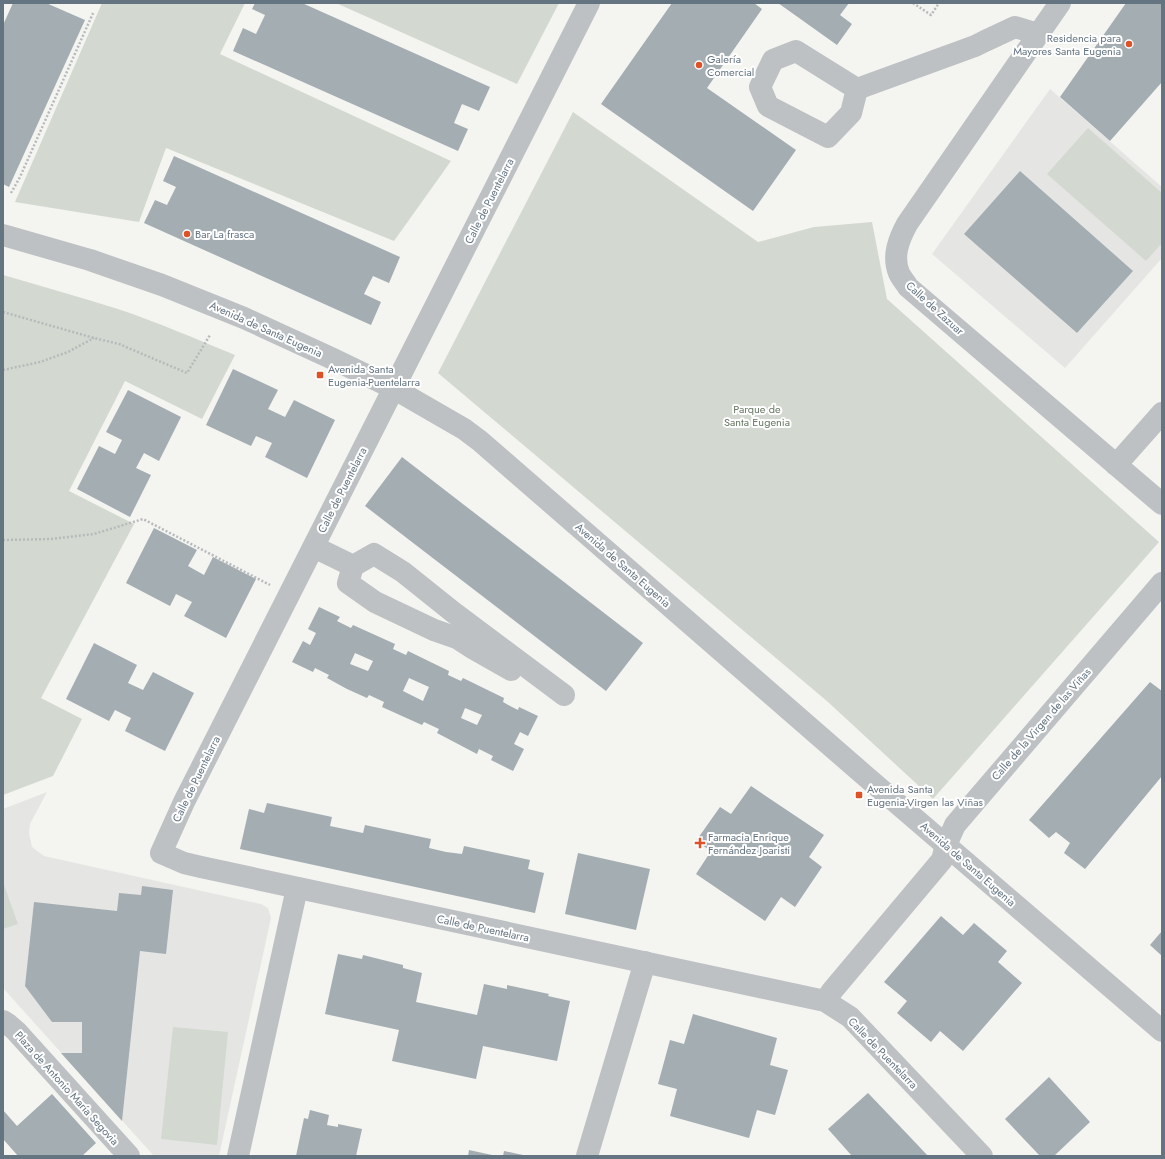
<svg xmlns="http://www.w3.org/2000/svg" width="1165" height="1159" font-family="Jost,sans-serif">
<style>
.built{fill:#e5e6e4}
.green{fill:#d3d9d0}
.building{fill:#a4adb2;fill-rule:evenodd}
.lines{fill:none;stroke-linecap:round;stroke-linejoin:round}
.path{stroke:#b7babc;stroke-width:2.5;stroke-dasharray:2 2;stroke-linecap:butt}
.minor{stroke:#bdc1c4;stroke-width:22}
.poi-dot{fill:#de5227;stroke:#fff;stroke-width:1.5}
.labels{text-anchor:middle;stroke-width:4;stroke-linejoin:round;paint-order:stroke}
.poi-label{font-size:11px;fill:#647481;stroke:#fff;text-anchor:start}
.street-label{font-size:11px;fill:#647481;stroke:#fff}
.park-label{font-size:11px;fill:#677863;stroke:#fff}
</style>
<rect width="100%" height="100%" fill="#f4f4f0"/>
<g class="built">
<path d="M1050 89 1162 187V258L1065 368 932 254Z"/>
<path d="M47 792 30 824 29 834 32 847 44 856 261 904 268 908 271 918 219 1156H154L3 988V809Z"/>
</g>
<g class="green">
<path d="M102 3H245L220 54 451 161 394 241 166 148 139 222 15 202Z"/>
<path d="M336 3H559L517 84Z"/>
<path d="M573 112 758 242 814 227 872 222 887 299 1159 542 933 799 828 702 438 373Z"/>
<path d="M1088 128 1162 193V243L1146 261 1047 174Z"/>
<path d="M3 275C41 286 80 297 118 309 157 322 196 339 235 355L202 419 125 381 69 491 134 524 41 698 82 719 53 776 3 795Z"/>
<path d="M3 882 18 924 3 929Z"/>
<path d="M173 1027 228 1032 217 1145 161 1139Z"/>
</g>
<g class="building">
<path d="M13 3H46L85 20 9 187 3 184V25Z"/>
<path d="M255 3H302L490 87 479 111 462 104 454 123 468 129 458 151 233 51 243 28 256 34 265 15 252 9Z"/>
<path d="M672 3H754L762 9 707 88 796 150 753 211 601 104Z"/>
<path d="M778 3H849L840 15 852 24 837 45Z"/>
<path d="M1126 3H1162V82L1110 141 1060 97Z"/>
<path d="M174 156 400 257 389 283 373 276 364 294 381 302 371 325 144 223 155 200 167 205 176 187 163 181Z"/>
<path d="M1020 171 1133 271 1077 333 964 234Z"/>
<path d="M233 369 278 390 268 409 285 417 294 400 335 420 307 478 265 457 272 443 256 436 251 446 206 425Z"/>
<path d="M128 390 181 417 159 461 144 453 136 468 151 475 130 517 77 489 99 446 115 454 122 440 106 432Z"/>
<path d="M402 457 643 643 606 691 365 506Z"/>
<path d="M154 528 197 550 188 566 204 575 213 557 256 579 226 638 184 616 192 602 176 594 170 606 126 583Z"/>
<path d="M319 607 340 617 337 621 351 628 353 625 395 644 393 649 406 655 408 651 449 671 448 675 461 681 463 678 504 698 503 702 512 707 518 710 519 707 538 716 528 736 520 732 514 744 524 749 513 771 491 760 493 756 479 749 477 754 437 733 439 729 424 722 422 725 382 707 384 702 369 695 367 698 347 689 327 678 329 675 315 668 313 672 292 662 303 641 310 645 316 633 308 629ZM355 653 373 661 368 671 350 664ZM409 678 429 687 423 701 403 691ZM465 708 482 715 477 725 461 718Z"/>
<path d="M94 643 137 665 128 683 143 690 153 672 194 693 165 751 125 731 131 718 115 710 109 721 66 699Z"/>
<path d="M1150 682 1162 691V776L1085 869 1064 853 1070 843 1056 832 1049 838 1029 820Z"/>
<path d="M751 786 824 835 809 857 822 867 795 907 781 897 765 921 696 874 711 851 696 841 720 807 731 814Z"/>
<path d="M267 803 332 817 330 826 363 833 365 825 431 839 429 848 446 852 462 854 464 846 530 860 528 869 544 873 535 913 240 849 249 809 264 813Z"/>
<path d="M578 853 650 869 636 930 565 914Z"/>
<path d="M142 886 173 890 166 954 140 951 122 1121 61 1053H82V1022H52L25 986 34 902 117 911 119 893 141 895Z"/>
<path d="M941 916 963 935 974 923 1007 951 998 962 1022 983 963 1051 940 1031 931 1042 897 1013 907 1001 884 982Z"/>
<path d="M1162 931V956L1150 945Z"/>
<path d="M338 954 362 959 363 955 403 965V968L422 973 416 1002 477 1015 484 984 507 989V985L549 994 548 996 570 1001 557 1061 483 1046 476 1079 392 1061 399 1030 325 1014Z"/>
<path d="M693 1014 777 1038 770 1065 788 1070 775 1115 757 1110 749 1138 670 1116 677 1089 658 1084 670 1040 684 1044Z"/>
<path d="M1049 1077 1090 1122 1054 1156H1040L1005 1119Z"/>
<path d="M868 1093 911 1138 928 1156H852L828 1129Z"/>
<path d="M52 1094 96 1143 82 1156H18L3 1139V1110L17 1126Z"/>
<path d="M310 1110 329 1115 327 1125 338 1127V1124L362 1129 356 1156H296L304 1118 308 1119Z"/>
<path d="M469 1150 492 1155V1156H468Z"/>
<path d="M504 1151 523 1155V1156H503Z"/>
</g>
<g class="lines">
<g class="path">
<path d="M913 3 931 15 939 3"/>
<path d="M11 193 20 177 94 11"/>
<path d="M3 312 94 338 119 344 187 373 210 335"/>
<path d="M3 370 40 362 68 352 94 338"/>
<path d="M3 540 51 539 94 534 143 519 270 585"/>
</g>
<g class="minor">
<path d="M589 3 184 802 161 853 184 863 201 867 825 1001 850 1017 982 1156"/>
<path d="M1060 3 907 224C899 239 892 256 899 273 901 278 906 283 908 287L1162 504"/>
<path d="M796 51 857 89 851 113 828 137 768 106 760 87 773 60Z"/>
<path d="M857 89 975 46 985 41 1015 27 1038 34"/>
<path d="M3 235 90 260 162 285 244 318 331 358 393 388 464 429 480 441 863 774 1162 1031"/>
<path d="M1116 465 1162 413"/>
<path d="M314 547 353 566 374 554 403 572 453 612 564 695"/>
<path d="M353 566 348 583 375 602 434 630 457 638 474 649 511 670"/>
<path d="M825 1001 832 991 942 860 946 845 955 825 1162 583"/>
<path d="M3 1021 9 1025 16 1031 129 1156"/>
<path d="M238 1156 297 888"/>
<path d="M587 1156 645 962"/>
</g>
</g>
<g class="poi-dot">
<circle cx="1129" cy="44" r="4"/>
<circle cx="699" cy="65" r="4"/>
<circle cx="187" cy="234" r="4"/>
<rect x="316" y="371" width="8" height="8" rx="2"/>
<rect x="855" y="791" width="8" height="8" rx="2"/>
<path d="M698 837h4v4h4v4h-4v4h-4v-4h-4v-4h4z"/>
</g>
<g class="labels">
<g class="poi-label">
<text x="1121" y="42" text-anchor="end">Residencia para<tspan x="1121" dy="13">Mayores Santa Eugenia</tspan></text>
<text x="707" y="63">Galería<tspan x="707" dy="13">Comercial</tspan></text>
<text x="195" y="238">Bar La frasca</text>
<text x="328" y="373">Avenida Santa<tspan x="328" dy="13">Eugenia-Puentelarra</tspan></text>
<text x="867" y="793">Avenida Santa<tspan x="867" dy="13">Eugenia-Virgen las Viñas</tspan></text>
<text x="708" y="841">Farmacia Enrique<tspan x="708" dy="13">Fernández Joaristi</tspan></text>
</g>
<g class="street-label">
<text transform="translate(489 201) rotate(-63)" y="4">Calle de Puentelarra</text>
<text transform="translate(935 308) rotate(42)" y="4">Calle de Zazuar</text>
<text transform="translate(266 329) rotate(24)" y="4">Avenida de Santa Eugenia</text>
<text transform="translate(342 490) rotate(-63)" y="4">Calle de Puentelarra</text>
<text transform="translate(623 565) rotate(41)" y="4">Avenida de Santa Eugenia</text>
<text transform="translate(1041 724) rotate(-49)" y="4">Calle de la Virgen de las Viñas</text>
<text transform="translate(196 779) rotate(-64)" y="4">Calle de Puentelarra</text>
<text transform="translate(968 864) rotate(41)" y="4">Avenida de Santa Eugenia</text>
<text transform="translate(483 928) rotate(12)" y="4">Calle de Puentelarra</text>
<text transform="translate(883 1053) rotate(46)" y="4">Calle de Puentelarra</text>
<text transform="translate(67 1088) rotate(48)" y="4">Plaza de Antonio María Segovia</text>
</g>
<g class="park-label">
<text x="757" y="413">Parque de<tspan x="757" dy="13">Santa Eugenia</tspan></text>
</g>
</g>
<rect width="1165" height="1159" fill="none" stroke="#647481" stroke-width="8"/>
</svg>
